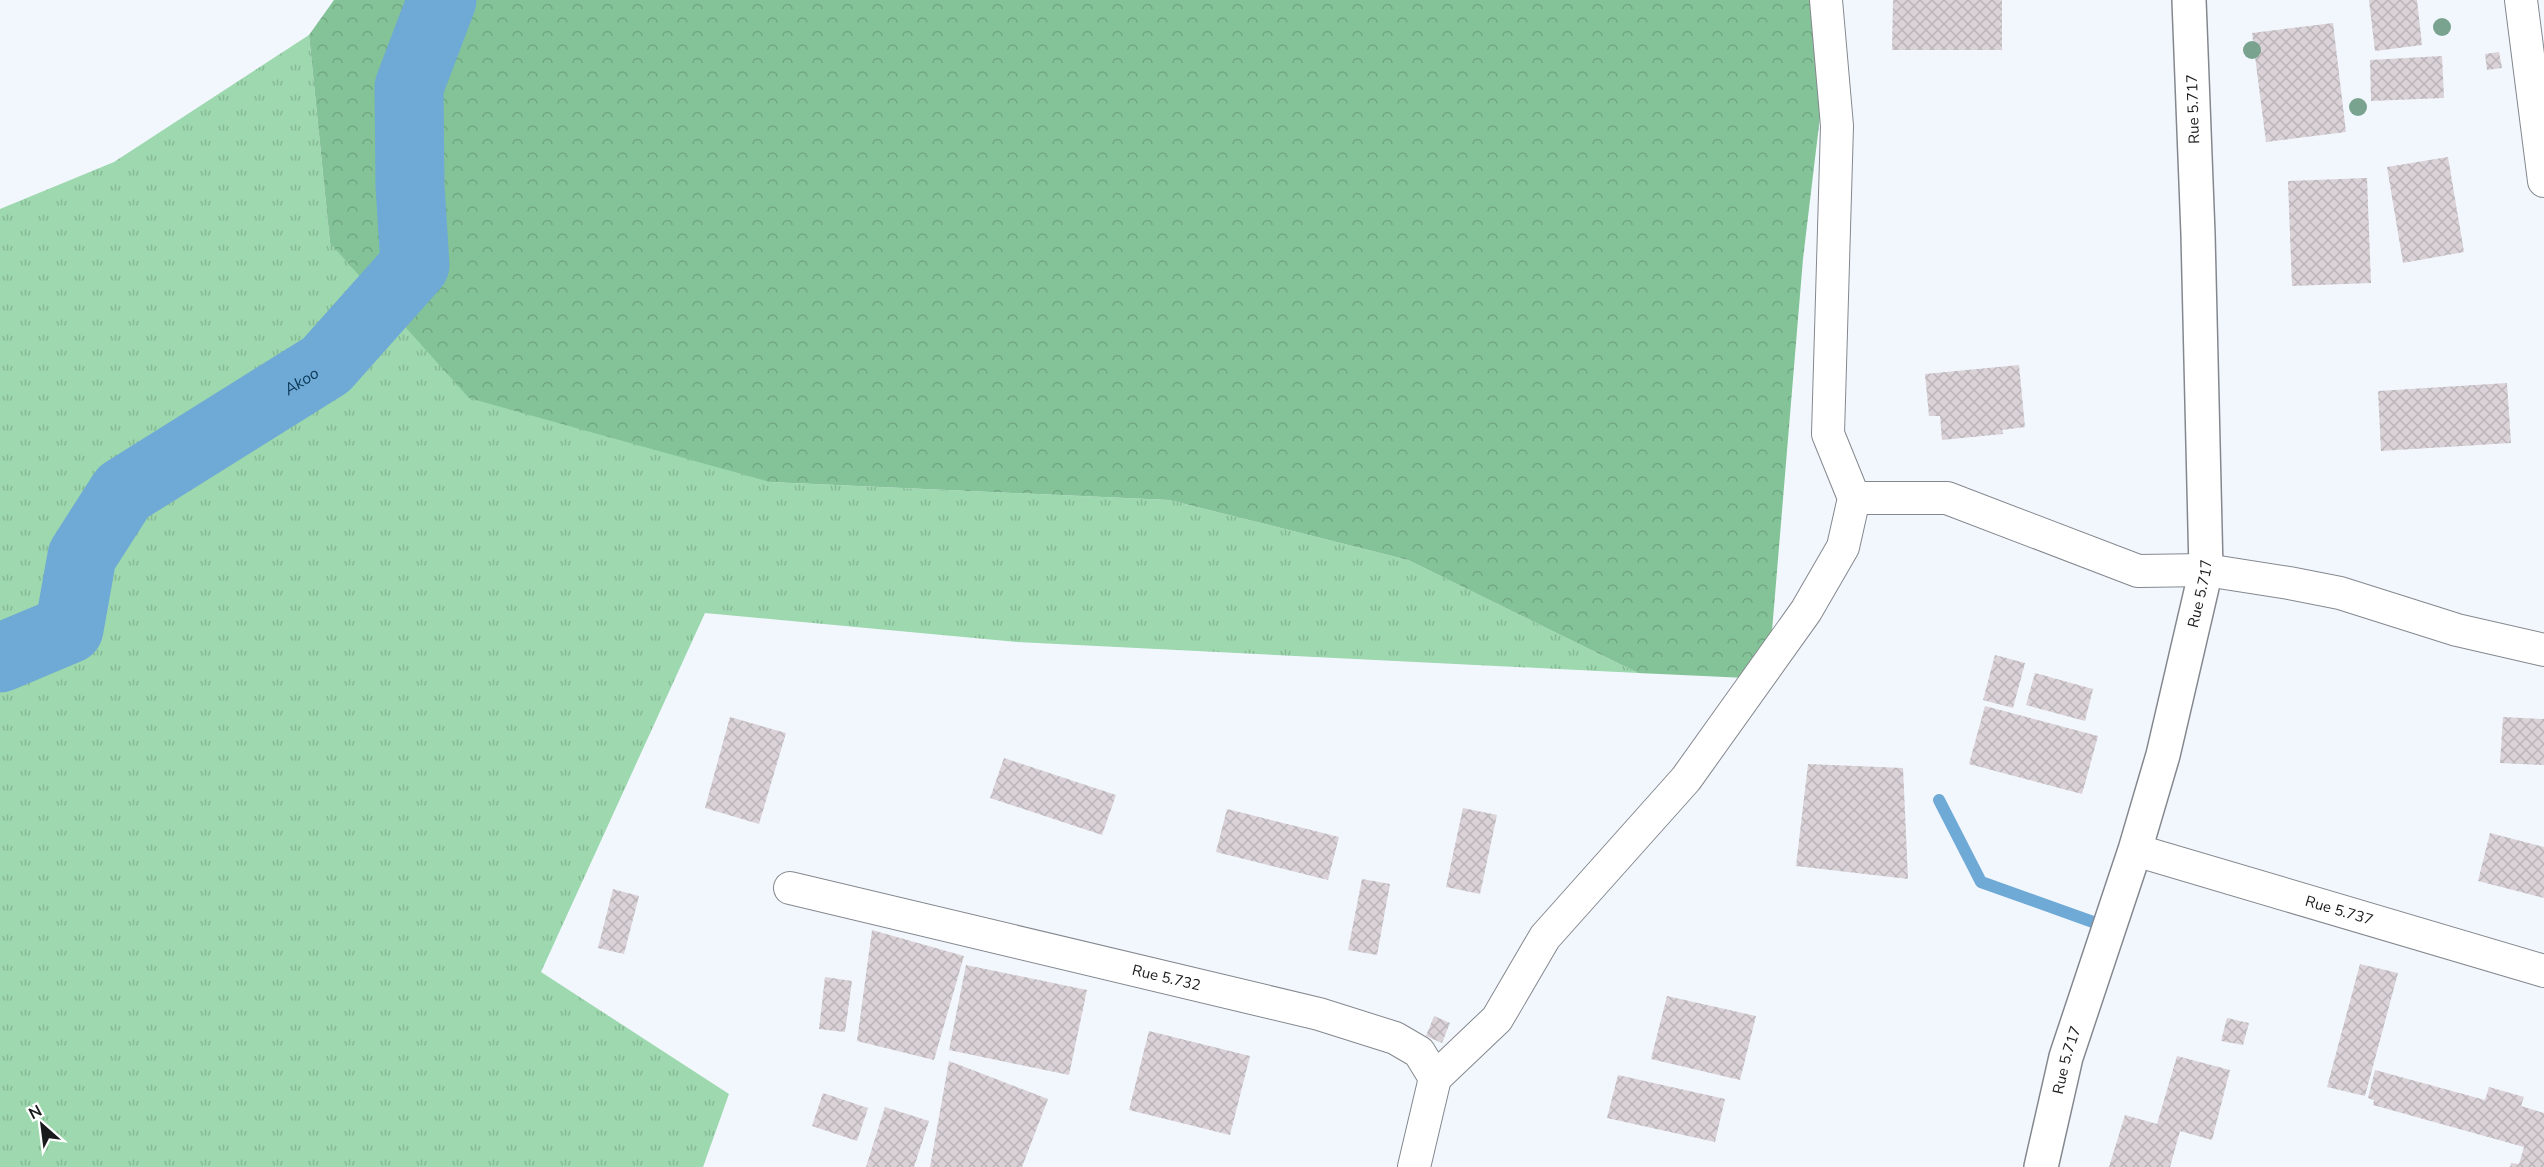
<svg xmlns="http://www.w3.org/2000/svg" width="2544" height="1167" font-family="'Nunito Sans',sans-serif">
<style>
.grass{fill:url(#grass-tufts)}
.forest{fill:url(#forest-crowns)}
.lines{fill:none;stroke-linecap:round;stroke-linejoin:round}
.stream{stroke:#6fa9d6;stroke-width:12}
.river{stroke:#6fa9d6;stroke-width:69}
.building{fill:url(#building-cross-hatch)}
.minor-casing{stroke:#84888e;stroke-width:34}
.tertiary-casing{stroke:#84888e;stroke-width:36}
.minor{stroke:#fff;stroke-width:32}
.tertiary{stroke:#fff;stroke-width:33}
.tree{fill:#7aa38f}
.labels{text-anchor:middle;stroke-width:6;stroke-linejoin:round;paint-order:stroke}
.street-label{font-size:15px;fill:#191a1c;stroke:#fff}
.water-label{font-size:16px;font-style:italic;fill:#093756;stroke:#fff}
</style>
<defs>
<pattern id="grass-tufts" width="24" height="20" patternUnits="userSpaceOnUse" patternTransform="scale(1.5)"><rect width="24" height="20" fill="#9dd8ae"/><path d="M3 7l-1-3M5 7V3M7 7l1-3M15 17l-1-3M17 17v-4M19 17l1-3" fill="none" stroke="#87b995"/></pattern>
<pattern id="forest-crowns" width="20" height="18" patternUnits="userSpaceOnUse" patternTransform="scale(1.5)"><rect width="20" height="18" fill="#84c397"/><path d="M2 6a3 3 0 1 1 6 0M12 15a3 3 0 1 1 6 0" fill="none" stroke="#71a782"/></pattern>
<pattern id="building-cross-hatch" width="8" height="8" patternUnits="userSpaceOnUse" patternTransform="scale(1.5)"><rect width="8" height="8" fill="#dad2d7"/><path d="M0 0l8 8M0 8l8-8" fill="none" stroke="#bab4b8"/></pattern>
</defs>
<rect width="100%" height="100%" fill="#f2f7fe"/>
<path class="grass" d="M309 35 330 243 770 482 1169 500 1408 560 1638 673 1017 642 705 613 541 972 729 1094 703 1167H0V209L114 162Z"/>
<path class="forest" d="M334 0H1834L1803 259 1768 679 1638 673 1408 560 1169 500 770 482 469 398 330 243 309 35Z"/>
<g class="lines">
<path class="stream" d="M1939 800 1981 882 2093 922"/>
<path class="river" id="s1" d="M0 658 69 629 82 556 123 492 326 365 415 265 410 186 409 87 442 0"/>
</g>
<g class="building">
<path d="M1893 0H2002V50H1892Z"/>
<path d="M2369 0H2417L2422 45 2375 51Z"/>
<path d="M2333 23 2346 132 2266 142 2252 33Z"/>
<path d="M2499 52 2502 68 2487 70 2485 54Z"/>
<path d="M2442 56 2444 98 2371 101 2370 60Z"/>
<path d="M2448 157 2464 252 2403 263 2387 167Z"/>
<path d="M2367 178 2371 283 2292 286 2288 181Z"/>
<path d="M2019 365 2025 427 2002 430 2003 434 1942 440 1940 416H1929L1925 374Z"/>
<path d="M2507 383 2511 443 2381 451 2378 391Z"/>
<path d="M1995 655 2025 663 2013 708 1983 700Z"/>
<path d="M2035 673 2093 689 2085 721 2026 705Z"/>
<path d="M1985 706 2098 736 2082 794 1969 764Z"/>
<path d="M730 717 786 733 759 824 705 808Z"/>
<path d="M2503 717 2544 719V765L2500 763Z"/>
<path d="M1004 758 1116 795 1102 835 990 798Z"/>
<path d="M1808 764 1903 768 1908 879 1796 866Z"/>
<path d="M1463 808 1497 815 1480 894 1446 887Z"/>
<path d="M1227 809 1339 837 1328 880 1216 852Z"/>
<path d="M2490 833 2544 847V898L2478 881Z"/>
<path d="M1362 879 1390 884 1377 955 1348 950Z"/>
<path d="M613 889 639 896 624 954 598 948Z"/>
<path d="M872 930 964 956 934 1060 857 1041Z"/>
<path d="M2360 964 2398 973 2365 1096 2327 1087Z"/>
<path d="M966 965 1087 990 1069 1075 949 1050Z"/>
<path d="M825 977 852 981 845 1032 819 1029Z"/>
<path d="M1667 996 1756 1016 1740 1080 1651 1059Z"/>
<path d="M1434 1016 1450 1023 1442 1043 1426 1036Z"/>
<path d="M2227 1018 2249 1023 2243 1045 2221 1041Z"/>
<path d="M1149 1031 1250 1056 1230 1135 1129 1110Z"/>
<path d="M2177 1056 2230 1070 2212 1140 2180 1131 2170 1167H2109L2125 1115 2157 1124Z"/>
<path d="M949 1061 1048 1099 1022 1167H930Z"/>
<path d="M2375 1070 2485 1100 2489 1087 2524 1097 2521 1106 2544 1113V1167H2510L2511 1163 2519 1164 2524 1147 2373 1105 2374 1100 2368 1098Z"/>
<path d="M1618 1075 1725 1099 1715 1142 1607 1118Z"/>
<path d="M823 1093 868 1108 857 1141 812 1126Z"/>
<path d="M885 1107 929 1121 914 1167H866Z"/>
</g>
<g class="lines">
<defs>
<g id="minor">
<path d="M2521 0 2544 181"/>
<path d="M1854 498H1947L2138 571 2206 570 2289 583 2340 593 2457 630 2544 650"/>
<path id="s2" d="M2135 850 2544 971"/>
<path id="s3" d="M790 888 1319 1014 1395 1038 1419 1052 1435 1078 1414 1167"/>
<path d="M1435 1078 1497 1019 1545 937 1686 779 1806 611 1843 547 1854 498 1828 434 1837 126 1826 0"/>
</g>
<g id="tertiary">
<path id="s4" d="M2041 1167 2066 1057 2135 850 2163 755 2206 570 2198 234 2189 0"/>
</g>
</defs>
<use href="#minor" class="minor-casing"/>
<use href="#tertiary" class="tertiary-casing"/>
<use href="#minor" class="minor"/>
<use href="#tertiary" class="tertiary"/>
</g>
<g class="tree">
<circle cx="2442" cy="27" r="9"/>
<circle cx="2252" cy="50" r="9"/>
<circle cx="2358" cy="107" r="9"/>
</g>
<g class="labels">
<g class="street-label">
<text transform="translate(2193 109) rotate(-92)" y="5">Rue 5.717</text>
<text dy="5" stroke="none"><textPath href="#s4" startOffset="596">Rue 5.717</textPath></text>
<text dy="5" stroke="none"><textPath href="#s2" startOffset="213">Rue 5.737</textPath></text>
<text dy="5" stroke="none"><textPath href="#s3" startOffset="387">Rue 5.732</textPath></text>
<text dy="5" stroke="none"><textPath href="#s4" startOffset="110">Rue 5.717</textPath></text>
</g>
<g class="water-label">
<text dy="6" stroke="none"><textPath href="#s1" startOffset="435">Akoo</textPath></text>
</g>
</g>
<g transform="translate(42 1125) rotate(332)" stroke="#ffffff" stroke-width="4.5" paint-order="stroke">
<path d="M0-4.5L10 22L0 15L-10 22Z" fill="#191a1c"/>
<text y="-9" font-size="16" font-weight="bold" text-anchor="middle" fill="#191a1c">N</text>
</g>
</svg>
